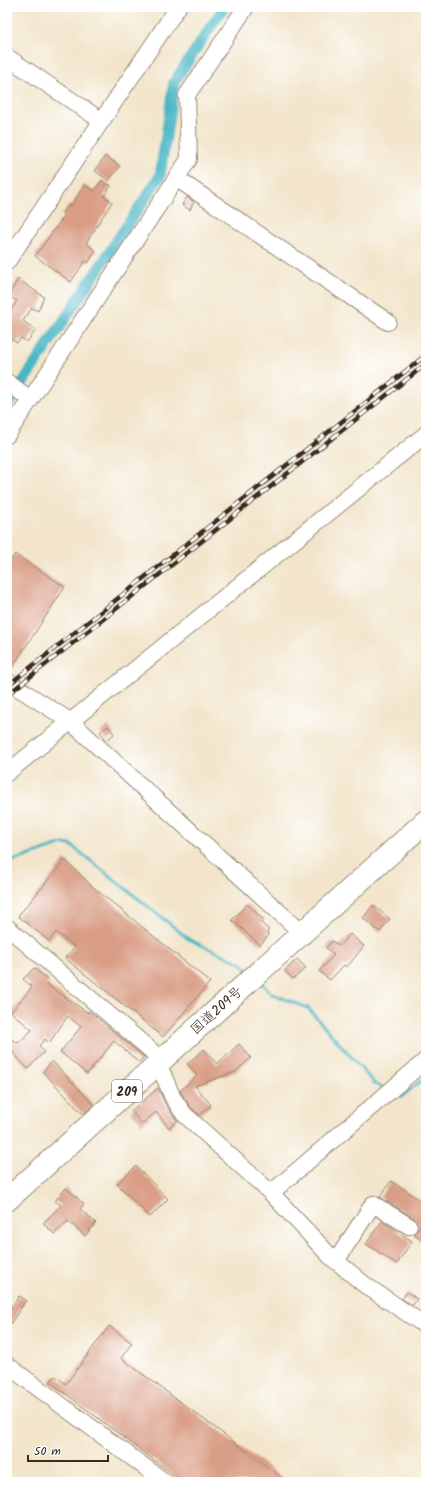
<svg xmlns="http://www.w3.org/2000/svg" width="433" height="1489" font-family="Kalam,'Klee One',sans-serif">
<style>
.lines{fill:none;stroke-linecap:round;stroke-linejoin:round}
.stream{stroke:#4ab6c5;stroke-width:3}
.canal{stroke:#4ab6c5;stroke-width:11}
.building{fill:#d99c84}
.minor-casing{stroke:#968874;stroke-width:18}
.highway-casing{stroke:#968874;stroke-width:24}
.minor{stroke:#fff;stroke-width:16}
.highway{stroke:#fff;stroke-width:22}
.rail-casing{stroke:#3b2a1e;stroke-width:4.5}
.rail{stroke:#fff;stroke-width:3;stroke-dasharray:9;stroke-linecap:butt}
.labels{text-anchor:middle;stroke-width:3.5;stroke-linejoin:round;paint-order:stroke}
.shield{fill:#fff;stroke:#766a62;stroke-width:1}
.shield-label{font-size:13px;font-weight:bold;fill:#3b2a1e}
.street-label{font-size:14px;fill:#3b2a1e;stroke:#fff}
</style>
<rect width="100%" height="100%" fill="#fff"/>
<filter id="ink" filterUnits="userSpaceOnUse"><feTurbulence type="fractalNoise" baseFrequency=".025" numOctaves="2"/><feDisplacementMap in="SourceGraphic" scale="8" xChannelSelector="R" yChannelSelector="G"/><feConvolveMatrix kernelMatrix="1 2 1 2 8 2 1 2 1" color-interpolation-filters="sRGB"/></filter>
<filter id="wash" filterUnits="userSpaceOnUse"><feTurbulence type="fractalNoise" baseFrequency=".012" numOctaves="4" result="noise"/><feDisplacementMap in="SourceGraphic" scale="16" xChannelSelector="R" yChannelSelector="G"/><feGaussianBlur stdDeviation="0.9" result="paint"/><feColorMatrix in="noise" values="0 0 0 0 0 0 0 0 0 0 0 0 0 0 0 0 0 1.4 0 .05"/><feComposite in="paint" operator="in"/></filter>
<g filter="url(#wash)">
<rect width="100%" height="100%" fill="#f2e5cb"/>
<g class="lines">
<g class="stream">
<path d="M7 863 63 844 71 845 190 940 241 963 249 971"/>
<path d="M260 982 272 994 308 1008 375 1084 385 1089"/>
<path d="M396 1093 402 1096 426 1077"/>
</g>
<path class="canal" d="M7 406 160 176 174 82 224 7"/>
</g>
<g id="blocks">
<g class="building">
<path d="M105 156 120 166 109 181 95 171Z"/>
<path d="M102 180 111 186 104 196 112 202 86 243 96 251 88 263 85 261 71 282 35 256 64 216 62 214 69 205 71 206 84 185 94 191Z"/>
<path d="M187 197 194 202 190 210 182 205Z"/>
<path d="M18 279 44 297 38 311 32 308 23 321 36 330 27 342 21 338 17 343 7 336V316L17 301 8 296Z"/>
<path d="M15 554 65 587 9 672H7V566Z"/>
<path d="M108 726 114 734 107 740 100 732Z"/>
<path d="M65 860 93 887 210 982 163 1037 65 958 75 947 56 932 49 941 18 916Z"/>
<path d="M247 904 264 920 261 923 269 930 267 932 269 935 260 945 232 920Z"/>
<path d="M373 905 390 919 380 932 363 918Z"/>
<path d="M350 934 364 946 347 967 344 965 330 980 319 971 334 955 326 948 332 941 339 946Z"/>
<path d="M297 959 306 968 293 979 285 971Z"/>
<path d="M34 968 49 981 46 984 88 1013 89 1011 144 1057 139 1062 114 1041 87 1074 60 1052 81 1027 68 1016 49 1043 45 1039 39 1046 44 1052 28 1069 7 1046V1036L18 1043 32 1030 11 1012 32 987 23 979Z"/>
<path d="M239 1044 251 1058 235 1072 195 1086 211 1105 200 1115 191 1108 180 1091 197 1075 187 1064 204 1049 217 1064Z"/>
<path d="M52 1061 94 1105 83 1114 43 1072Z"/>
<path d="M158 1088 165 1103 177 1121 169 1128 156 1112 142 1124 131 1111Z"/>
<path d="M136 1166 168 1199 150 1217 117 1184Z"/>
<path d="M391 1181 426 1204V1244L414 1235 420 1226 414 1218 380 1197Z"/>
<path d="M66 1188 84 1204 80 1209 96 1223 85 1236 68 1221 54 1234 43 1223 61 1205 55 1201Z"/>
<path d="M382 1221 412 1241 397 1264 366 1244Z"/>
<path d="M407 1292 417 1299 413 1305 402 1299Z"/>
<path d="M19 1296 26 1300 7 1329V1314Z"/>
<path d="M109 1326 132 1343 121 1358 288 1482H183L50 1382 55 1376 66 1384Z"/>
</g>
</g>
</g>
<g filter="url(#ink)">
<use href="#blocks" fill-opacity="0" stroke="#968874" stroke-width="1"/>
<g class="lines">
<defs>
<g id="minor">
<path d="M7 57 102 121"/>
<path d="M176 178 388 322"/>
<path d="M7 262 178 7"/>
<path d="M7 382 30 399"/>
<path d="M7 435 189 159 187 95 246 7"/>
<path d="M7 681 70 721 302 933"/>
<path d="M7 773 426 434"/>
<path d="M7 927 154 1053 173 1098 184 1114 271 1193 330 1256 365 1285 426 1326"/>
<path d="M271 1193 426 1060"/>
<path d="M336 1261 373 1204 409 1226"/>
<path d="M7 1365 165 1482"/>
</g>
<path id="highway" d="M7 1200 426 821"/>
</defs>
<use href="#minor" class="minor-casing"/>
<use href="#highway" class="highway-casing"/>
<use href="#minor" class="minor"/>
<use href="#highway" class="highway"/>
<defs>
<g id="rail">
<path d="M7 686 426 355"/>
<path d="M7 695 426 364"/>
</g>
</defs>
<use href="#rail" class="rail-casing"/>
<use href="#rail" class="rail"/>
</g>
</g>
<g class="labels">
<rect class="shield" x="112" y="1080" width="30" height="22" rx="3"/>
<g class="shield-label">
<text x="127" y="1096">209</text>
</g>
<g class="street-label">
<text transform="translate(216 1010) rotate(-42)" y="5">国道209号</text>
</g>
</g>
<rect width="433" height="1489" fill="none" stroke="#fff" stroke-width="24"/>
<path d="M28 1455v6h80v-6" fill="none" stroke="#3b2a1e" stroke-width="2"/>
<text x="34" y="1455" font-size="12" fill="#3b2a1e" stroke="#ffffff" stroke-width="3" paint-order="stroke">50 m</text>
</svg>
